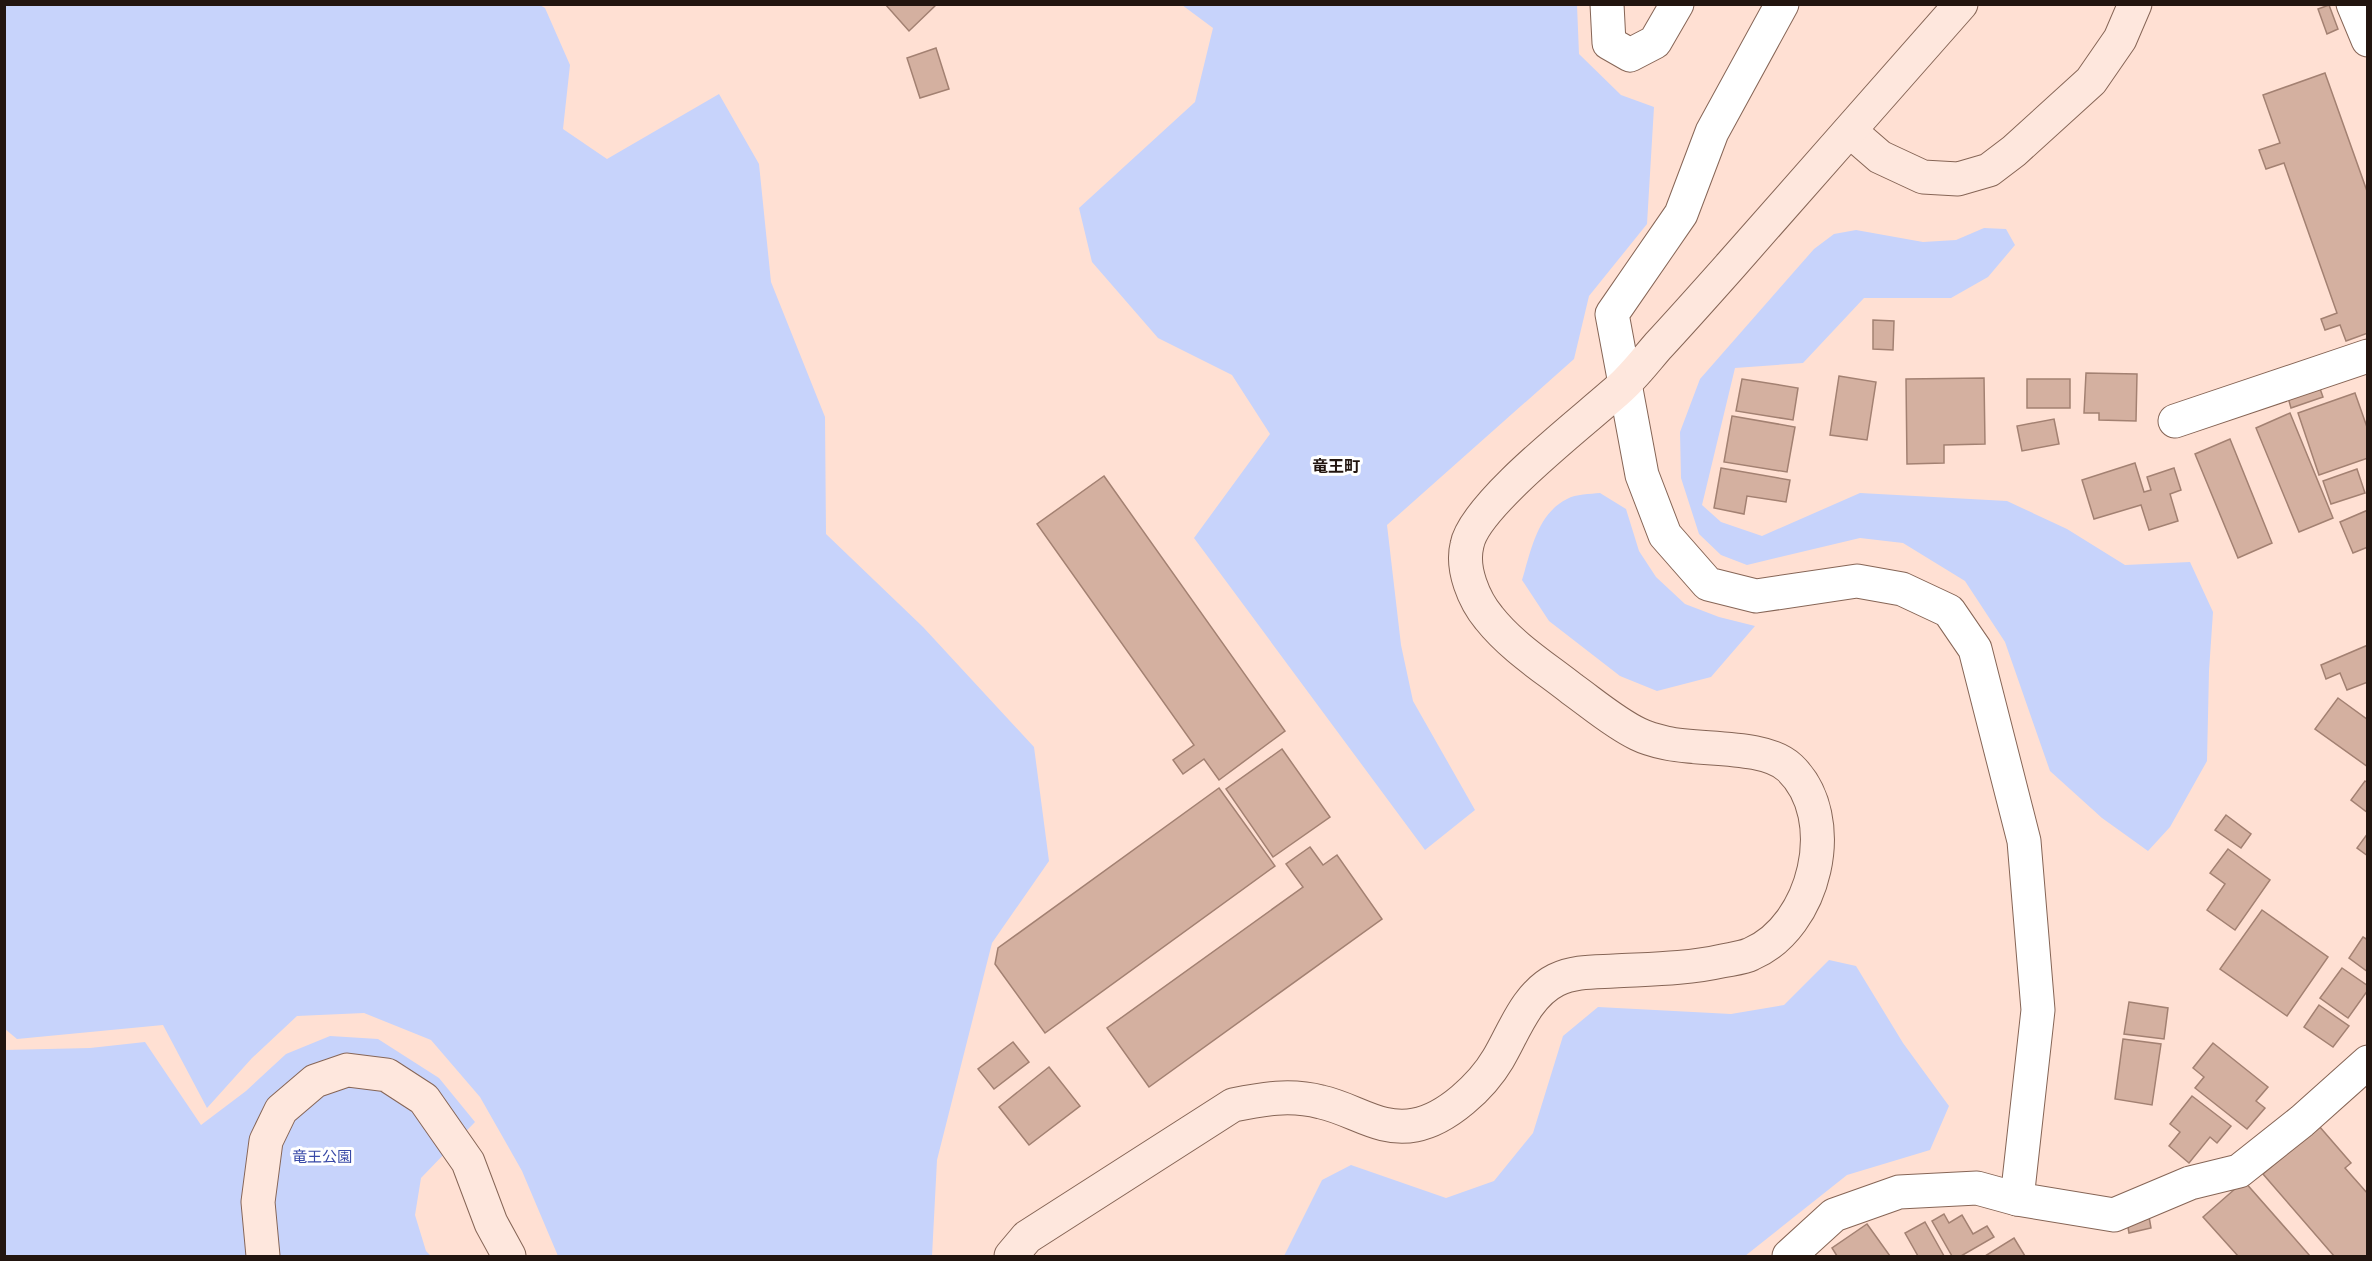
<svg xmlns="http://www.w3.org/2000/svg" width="2372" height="1261" font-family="'Golos Text','Noto Sans JP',sans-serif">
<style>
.green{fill:#c7d3fb}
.building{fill:#d4b0a0;stroke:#a38172;stroke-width:1.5}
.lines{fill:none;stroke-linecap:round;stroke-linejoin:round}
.street-casing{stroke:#866556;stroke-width:35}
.secondary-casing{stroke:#866556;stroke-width:35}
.street{stroke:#fff;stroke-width:33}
.secondary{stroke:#fee7dd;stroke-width:33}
.labels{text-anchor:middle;stroke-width:6;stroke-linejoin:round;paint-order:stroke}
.park-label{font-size:15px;fill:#3849a7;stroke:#fff}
.neighbourhood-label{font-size:16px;font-weight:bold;fill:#22150f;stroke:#fff}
</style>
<rect width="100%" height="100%" fill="#ffe0d3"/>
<g class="green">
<path d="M4 5H540L545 8 570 65 563 129 607 159 719 94 759 164 771 282 825 417 826 534 923 627 1034 747 1049 861 992 943 937 1160 932 1256H558L522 1171 480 1097 431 1040 364 1013 297 1016 252 1058 207 1108 163 1025 17 1039 5 1029Z"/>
<path d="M1182 5H1577L1579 54 1621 95 1654 107 1647 224 1589 296 1574 359 1387 525 1401 645 1413 701 1475 810 1425 850 1194 538 1270 434 1232 375 1158 338 1092 262 1079 208 1195 102 1213 28Z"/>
<path d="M1984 228 2006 229 2015 245 1988 277 1951 298H1864L1803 363 1735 368 1702 505 1721 522 1762 536 1860 493 2007 501 2067 529 2125 565 2190 562 2213 612 2209 671 2207 761 2170 827 2148 851 2102 818 2050 771 2005 642 1965 581 1903 543 1860 538 1747 565 1721 555 1699 534 1681 478 1680 432 1700 379 1814 249 1834 234 1856 230 1923 242 1956 240Z"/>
<path d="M1600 493 1626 509 1639 551 1656 577 1685 604 1719 617 1755 626 1711 677 1657 691 1620 676 1549 621 1522 580C1531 551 1537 514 1567 499 1576 494 1590 494 1600 493Z"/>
<path d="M1829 960 1856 966 1903 1043 1949 1106 1930 1150 1847 1175 1745 1256H1284L1322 1180 1351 1165 1446 1198 1494 1181 1533 1133 1563 1036 1598 1007 1731 1014 1784 1005Z"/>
<path d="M330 1036 378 1039 439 1078 475 1122 421 1178 415 1215 426 1251 431 1256H5L4 1050 90 1048 145 1042 201 1125 246 1091 286 1054Z"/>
</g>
<g class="building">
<path d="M885 4H937L909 31Z"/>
<path d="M2329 5 2338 29 2327 34 2318 9Z"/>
<path d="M936 48 949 89 920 98 907 58Z"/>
<path d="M2325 73 2368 194V333L2346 341 2340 325 2325 330 2321 319 2337 313 2284 163 2266 169 2259 150 2280 143 2263 95Z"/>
<path d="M1873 320 1894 321 1893 350 1873 349Z"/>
<path d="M2086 373 2137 374 2136 421 2099 420V413H2084Z"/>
<path d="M1839 376 1876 382 1867 440 1830 435Z"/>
<path d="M1984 378 1985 444 1944 445V463L1907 464 1906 379Z"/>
<path d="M1742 379 1798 388 1793 420 1736 411Z"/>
<rect x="2027" y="379" width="43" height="29"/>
<path d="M2318 383 2323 397 2291 408 2287 394Z"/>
<path d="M2355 393 2368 430V458L2319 475 2298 413Z"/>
<path d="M2290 413 2333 518 2299 532 2256 428Z"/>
<path d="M1732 416 1795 427 1787 472 1724 462Z"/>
<path d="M2054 419 2059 444 2022 451 2017 426Z"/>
<path d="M2230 439 2272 543 2238 558 2195 454Z"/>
<path d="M2135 463 2144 492 2151 490 2147 477 2174 468 2181 490 2170 494 2178 521 2149 530 2141 505 2094 519 2082 480Z"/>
<path d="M1721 468 1790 480 1786 502 1747 496 1744 514 1714 508Z"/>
<path d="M2357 469 2365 493 2331 504 2323 481Z"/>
<path d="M1104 476 1285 731 1219 780 1204 759 1183 774 1173 760 1194 745 1037 524Z"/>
<path d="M2368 510V547L2353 553 2340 522Z"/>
<path d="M2368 645V682L2347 690 2340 673 2326 679 2321 665Z"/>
<path d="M2338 698 2368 720V767L2315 729Z"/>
<path d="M1282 749 1330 817 1273 857 1226 789Z"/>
<path d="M2365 781 2368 783V813L2351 800Z"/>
<path d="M1219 788 1275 866 1045 1033 995 964 998 948Z"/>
<path d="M2226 815 2251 834 2241 848 2215 830Z"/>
<path d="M2368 833V856L2357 848Z"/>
<path d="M1310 847 1323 865 1337 855 1382 919 1149 1087 1107 1028 1303 887 1286 864Z"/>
<path d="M2228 849 2270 880 2235 930 2207 910 2225 884 2210 873Z"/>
<path d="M2262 910 2328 957 2287 1016 2220 969Z"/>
<path d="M2363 937 2368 940V972L2349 958Z"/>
<path d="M2342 968 2368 986V990L2348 1018 2320 998Z"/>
<path d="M2129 1002 2168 1008 2164 1039 2124 1034Z"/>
<path d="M2319 1005 2349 1026 2333 1047 2304 1027Z"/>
<path d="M2123 1039 2161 1044 2152 1105 2115 1099Z"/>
<path d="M1013 1042 1029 1062 994 1089 978 1069Z"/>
<path d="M2213 1043 2268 1087 2256 1101 2265 1108 2247 1129 2195 1088 2204 1077 2193 1068Z"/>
<path d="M1049 1067 1080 1106 1029 1145 999 1107Z"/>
<path d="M2192 1096 2231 1126 2217 1143 2210 1137 2189 1163 2169 1146 2180 1132 2170 1124Z"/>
<path d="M2319 1126 2351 1163 2345 1168 2368 1194V1256H2334L2263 1174Z"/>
<path d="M2244 1181 2310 1256H2238L2203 1217Z"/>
<path d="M2148 1211 2151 1228 2129 1233 2126 1216Z"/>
<path d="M1944 1214 1949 1223 1962 1215 1973 1234 1987 1226 1994 1237 1961 1256H1952L1932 1221Z"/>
<path d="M1925 1222 1944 1256H1918L1905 1233Z"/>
<path d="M1867 1224 1890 1256H1837L1832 1248Z"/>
<path d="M2014 1238 2025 1256H1985Z"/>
</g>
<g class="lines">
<defs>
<g id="street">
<path d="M1607 4 1609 43 1630 55 1655 42 1677 4"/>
<path d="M1782 4 1712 132 1681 214 1612 314 1642 475 1665 535 1708 584 1756 596 1857 581 1902 589 1949 611 1975 649 2024 841 2038 1010 2017 1199"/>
<path d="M2353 4 2368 40"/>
<path d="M2175 421 2368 356"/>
<path d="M1789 1256 1834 1215 1899 1192 1977 1188 2017 1199 2114 1215 2190 1183 2239 1171 2302 1121 2368 1062"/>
</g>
<g id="secondary">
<path d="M1850 131 1880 157 1923 177 1958 179 1989 170 2014 151 2091 81 2120 39 2135 4"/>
<path d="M263 1256 258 1202 266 1141 281 1110 315 1081 347 1070 387 1075 424 1099 468 1162 491 1223 509 1256"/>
<path d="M1011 1256 1027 1237 1233 1105C1263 1099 1290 1094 1321 1102 1354 1109 1380 1132 1415 1125 1447 1119 1482 1086 1498 1059 1514 1032 1526 995 1556 980 1574 971 1594 972 1614 971 1651 969 1686 969 1722 961 1731 959 1743 958 1751 954 1815 927 1842 818 1790 768 1765 744 1701 751 1666 743 1657 741 1646 738 1638 734 1615 723 1593 704 1572 689 1544 667 1512 647 1489 618 1474 600 1461 569 1467 545 1474 505 1585 420 1618 390 1633 377 1645 361 1658 346 1683 319 1707 292 1731 265 1808 178 1884 91 1961 4"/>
</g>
</defs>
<use href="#street" class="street-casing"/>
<use href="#secondary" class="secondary-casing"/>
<use href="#street" class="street"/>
<use href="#secondary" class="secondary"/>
</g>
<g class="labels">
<g class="park-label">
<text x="322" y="1162">竜王公園</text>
</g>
<g class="neighbourhood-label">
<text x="1336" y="472">竜王町</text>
</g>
</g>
<rect width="2372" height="1261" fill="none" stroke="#22150f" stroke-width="12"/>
</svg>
